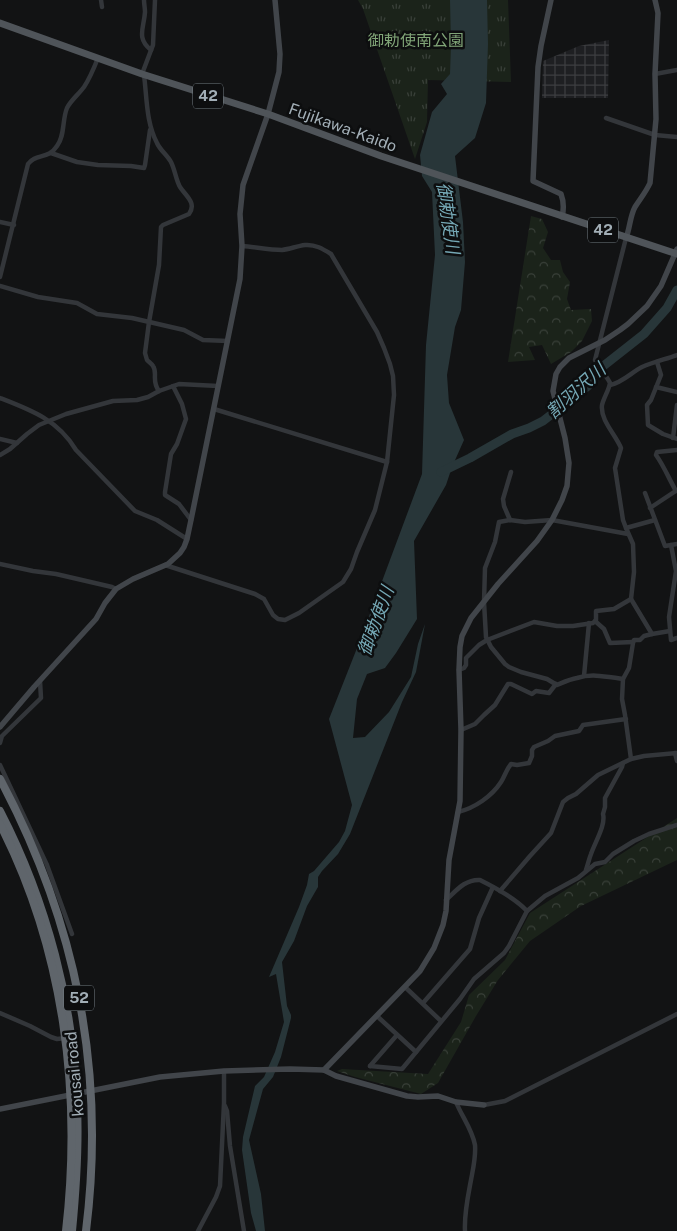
<svg xmlns="http://www.w3.org/2000/svg" width="677" height="1231" font-family="'Public Sans','Noto Sans JP',sans-serif">
<style>
.industrial{fill:url(#industrial-grid)}
.forest{fill:url(#forest-crowns)}
.park{fill:url(#park-tufts)}
.water{fill:#283639}
.lines{fill:none;stroke-linecap:round;stroke-linejoin:round}
.river{stroke:#283639;stroke-width:9}
.street{stroke:#33363a;stroke-width:4.5}
.secondary{stroke:#41454a;stroke-width:5.5}
.primary{stroke:#4f5459;stroke-width:7}
.highway{stroke:#5f656b;stroke-width:8}
.labels{text-anchor:middle;stroke-width:5;stroke-linejoin:round;paint-order:stroke}
.shield{fill:#0d0e0f;stroke:#757e84;stroke-width:1}
.shield-label{font-size:15px;font-weight:bold;fill:#a2aeb6}
.park-label{font-size:16px;fill:#80a477;stroke:#0d0e0f}
.street-label{font-size:16px;fill:#a2aeb6;stroke:#0d0e0f}
.water-label{font-size:18px;font-style:italic;fill:#75a8b5;stroke:#0d0e0f}
</style>
<defs>
<pattern id="industrial-grid" width="8" height="8" patternUnits="userSpaceOnUse" patternTransform="scale(1.25)"><rect width="8" height="8" fill="#1e1f22"/><path d="M0 4h8M4 0v8" fill="none" stroke="#3c3d40"/></pattern>
<pattern id="forest-crowns" width="20" height="18" patternUnits="userSpaceOnUse" patternTransform="scale(1.25)"><rect width="20" height="18" fill="#1b231a"/><path d="M2 6a3 3 0 1 1 6 0M12 15a3 3 0 1 1 6 0" fill="none" stroke="#394039"/></pattern>
<pattern id="park-tufts" width="24" height="20" patternUnits="userSpaceOnUse" patternTransform="scale(1.25)"><rect width="24" height="20" fill="#1b231a"/><path d="M3 7l-1-3M5 7V3M7 7l1-3M15 17l-1-3M17 17v-4M19 17l1-3" fill="none" stroke="#394039"/></pattern>
</defs>
<rect width="100%" height="100%" fill="#121314"/>
<path class="industrial" d="M609 40 608 98H542L543 61 579 46Z"/>
<g class="forest">
<path d="M531 216 542 219 548 232 543 248 551 260H560L563 272 570 282 567 299 571 310 591 309 592 321 582 341 571 352 551 364 542 345 529 347 535 360 508 362Z"/>
<path d="M677 818V860L581 906 530 941 498 980 476 1016 438 1083 421 1094 355 1077 337 1071 342 1069 428 1074 461 1022 469 995 505 960 530 913Z"/>
</g>
<path class="park" d="M358 0H508L511 82 428 80 427 122 415 159 363 9Z"/>
<path class="water" d="M450 0H487L488 44 486 103 475 138 455 156 463 222 465 262 461 310 455 327 447 375 449 403 464 440 452 467 446 485 414 541 417 619 396 653 385 668 367 674 357 699 353 738 365 737 389 712 411 677 418 644 425 624 416 672 402 702 350 834 338 854 322 871 318 877V887L307 906 294 941 282 962 287 1006 291 1015V1018L281 1057 273 1077 263 1089 249 1140 261 1194 265 1231H256L251 1213 242 1150 243 1137 255 1086 264 1077 275 1052 284 1022 276 974 269 977 299 907 307 885 309 874 314 871 339 842 345 831 352 805 329 719 359 643 422 474 426 345 435 255 432 192 422 176 420 155 432 112 447 94 441 84 450 74 451 45Z"/>
<g class="lines">
<path class="river" d="M441 472 470 458 512 434 529 428 543 421 588 386 597 371 644 334 667 308 677 290"/>
<g class="street">
<path d="M101 0 102 7"/>
<path d="M144 0C144 4 145 8 145 12 144 28 136 38 151 50"/>
<path d="M142 74 153 45 155 0"/>
<path d="M655 74 677 70"/>
<path d="M144 75C147 98 146 122 157 143 160 150 167 155 171 162 175 170 176 180 180 187 186 196 197 203 189 214L163 225 161 227 159 265 149 322 145 353 147 360C149 362 152 364 153 366 158 373 151 381 159 391"/>
<path d="M606 118 655 135 677 137"/>
<path d="M51 153 77 162 98 165 131 166 144 168 145 165 150 130"/>
<path d="M0 222 14 225"/>
<path d="M626 238 595 360C598 368 606 374 610 383 609 390 604 397 602 405 600 420 616 435 621 448L615 468 623 520 626 528 633 544 634 572 631 599 652 634"/>
<path d="M0 277 28 164C36 153 48 160 57 146 65 136 62 120 67 108 71 100 79 94 84 87 90 78 94 68 98 58"/>
<path d="M0 286 38 297 77 303 97 314 132 318 184 330 203 340 228 341"/>
<path d="M657 362 661 375 651 400 647 405 648 425 663 434 677 439"/>
<path d="M610 385C622 383 632 372 642 367 654 362 666 359 677 355"/>
<path d="M173 386 182 404 186 419 177 444 171 454 165 492V495L179 504 191 520"/>
<path d="M656 387 677 392"/>
<path d="M0 398C31 410 58 420 76 450L135 511 157 520 187 539"/>
<path d="M214 409 387 462"/>
<path d="M673 438 677 405"/>
<path d="M0 439 17 443"/>
<path d="M0 455 10 449 27 434 39 425 66 414 113 401 137 400 148 397 159 391 179 384 218 386"/>
<path d="M676 491C669 479 664 466 656 455L657 452 677 450"/>
<path d="M645 493 665 546 677 544"/>
<path d="M650 508 677 490"/>
<path d="M510 520 504 506 503 499 511 472"/>
<path d="M626 528 655 520"/>
<path d="M671 545 676 571 669 617 671 640 677 638"/>
<path d="M0 564 33 571 56 574 112 587 116 589"/>
<path d="M165 565 255 594 264 599 273 615 278 619 285 620 299 613 343 582 351 569 357 552 375 510 387 462 394 395 393 376 390 364 384 348 377 332 331 254C323 249 315 244 305 245 297 246 290 249 282 250 269 250 255 247 242 246"/>
<path d="M595 621 604 629 610 643 633 642"/>
<path d="M459 670 464 668 466 665V658L479 645 487 640 534 622 557 626H573L593 623 596 620V611L614 609 631 599"/>
<path d="M584 676 589 623"/>
<path d="M623 679C608 677 592 673 577 678 570 679 564 682 557 685L547 679 521 672 509 667 505 664 491 647 486 637 484 602 485 568 495 542 499 522 510 520 525 522 552 520 628 534"/>
<path d="M461 730 475 724 484 715 495 705 508 684H511L532 694 536 691 549 693 556 684"/>
<path d="M0 743 2 736 41 698 40 681"/>
<path d="M675 753 677 761"/>
<path d="M631 759 625 715 622 699 623 679 629 668 633 643 634 640H640L644 636 652 634 670 631"/>
<path d="M0 765 47 865 72 934"/>
<path d="M458 812C475 808 492 796 501 782 505 776 506 770 511 764L517 765 529 763 532 756V750L534 747 548 741 555 736 579 731 583 725 626 719"/>
<path d="M586 870C588 864 589 859 591 854 595 842 606 825 603 814L605 807V798L622 767 623 763"/>
<path d="M500 891 530 856 551 833 563 802 568 798 576 794 598 775 631 759 644 756 677 753"/>
<path d="M446 900C456 891 465 879 480 880 496 888 515 898 527 911"/>
<path d="M405 987 441 1021"/>
<path d="M423 1003 470 949 479 918 493 887"/>
<path d="M0 1013 30 1026 51 1037 57 1039 66 1038"/>
<path d="M377 1016 416 1052"/>
<path d="M370 1066 402 1069 460 999 474 979 504 953 509 946 527 911 545 896 578 878 595 864 605 862 613 854 634 841 649 834 677 825"/>
<path d="M370 1066 397 1035"/>
<path d="M456 1102C462 1117 472 1129 475 1145 476 1157 473 1169 471 1180 468 1196 464 1214 465 1231"/>
<path d="M484 1105 505 1101 677 1014"/>
<path d="M225 1106 227 1111 230 1146 244 1231"/>
<path d="M198 1231 216 1197 220 1186 224 1103V1071"/>
</g>
<g class="secondary">
<path d="M551 0 541 46 538 67 533 181 561 194C564 202 564 209 562 217"/>
<path d="M626 238C630 228 630 216 635 207 640 199 646 192 650 183L656 119 655 74 658 13 655 0"/>
<path d="M0 727 34 687 96 619 105 603 116 589 133 579 168 564 180 553 184 547 187 539 191 520 240 279 242 246 240 214 243 185 268 114 279 72 280 54 275 0"/>
<path d="M324 1070 420 971 434 948 443 925 446 911 449 860 460 801 461 730 459 670 460 647 462 636 471 618 498 584 537 541 552 520 562 500 567 486 569 463 565 438 553 391 556 374 560 367 569 358 605 340 620 330 628 324 647 306 661 286 677 249"/>
<path d="M0 1109 160 1077 224 1071 290 1069 324 1070 336 1076 407 1096 418 1097 438 1096 456 1102 484 1105"/>
</g>
<path class="primary" d="M0 23 142 74 268 114 381 156 677 254"/>
<g class="highway">
<path d="M0 779C76 922 106 1070 86 1231"/>
<path d="M0 811C47 902 74 1005 77 1106 79 1148 76 1189 72 1231"/>
<path d="M0 824C64 949 82 1092 66 1231"/>
</g>
</g>
<g class="labels">
<g class="shield">
<rect x="193" y="83.5" width="30" height="25" rx="4"/>
<rect x="588" y="217.5" width="30" height="25" rx="4"/>
<rect x="64" y="985.5" width="30" height="25" rx="4"/>
</g>
<g class="shield-label">
<text x="208" y="101">42</text>
<text x="603" y="235">42</text>
<text x="79" y="1003">52</text>
</g>
<g class="park-label">
<text x="416" y="46">御勅使南公園</text>
</g>
<g class="street-label">
<text transform="translate(343 127) rotate(20)" y="6">Fujikawa-Kaido</text>
<text transform="translate(74 1074) rotate(-95)" y="6">kousai road</text>
</g>
<g class="water-label">
<text transform="translate(448 218) rotate(82)" y="6">御勅使川</text>
<text transform="translate(576 391) rotate(-42)" y="6">割羽沢川</text>
<text transform="translate(376 621) rotate(-70)" y="6">御勅使川</text>
</g>
</g>
</svg>
